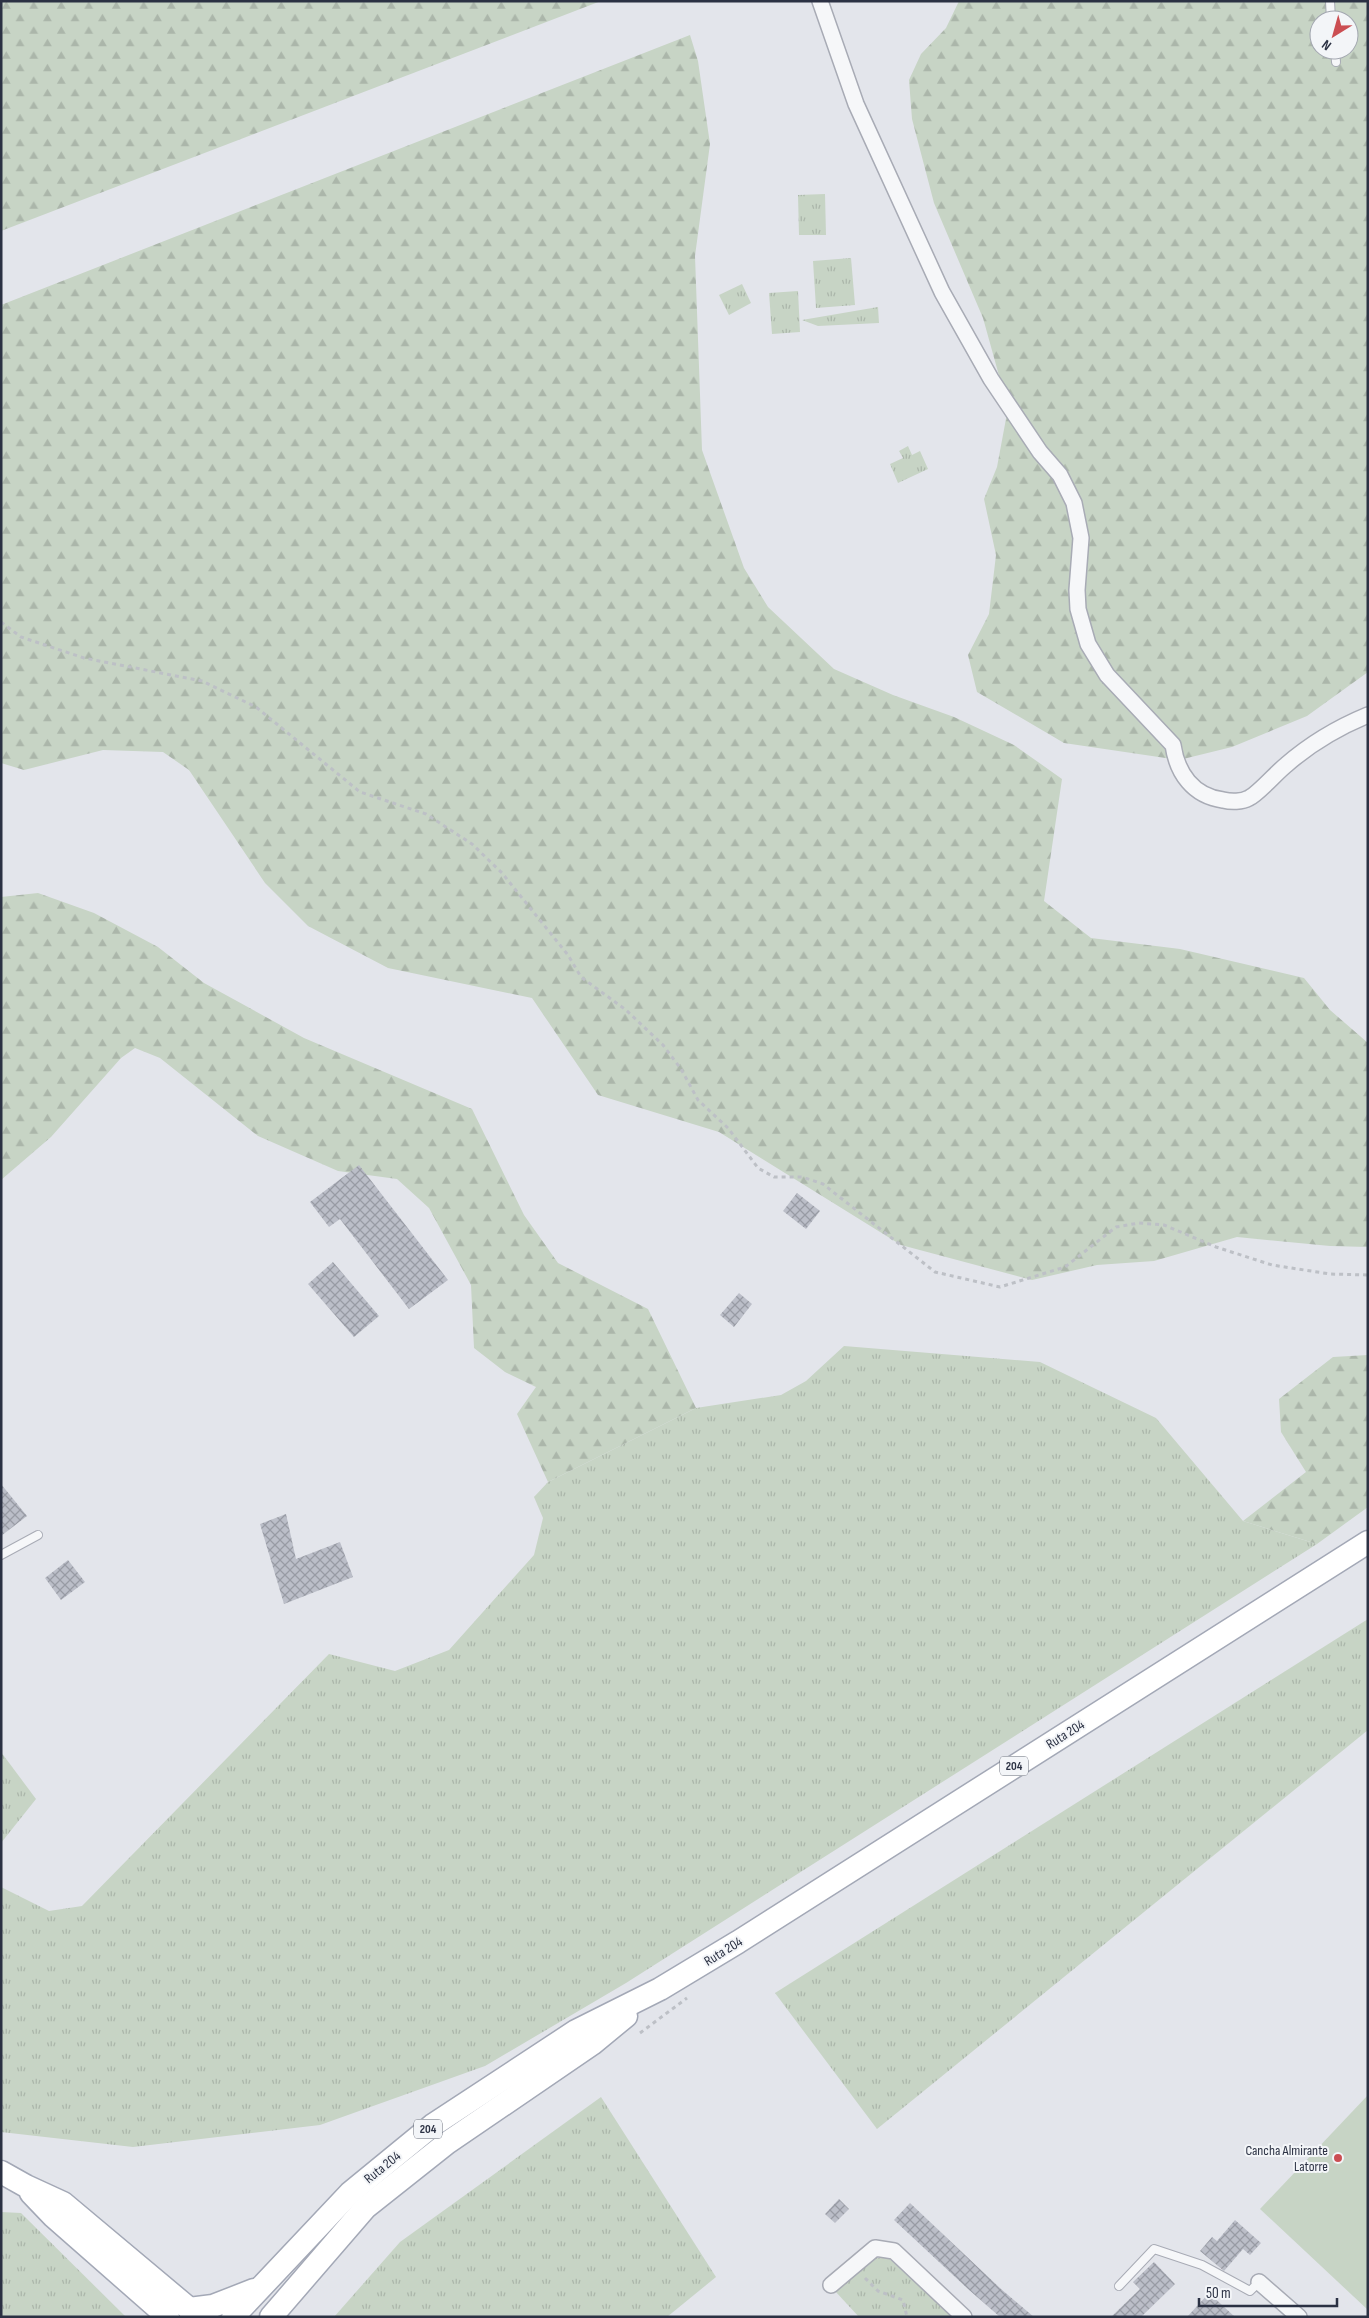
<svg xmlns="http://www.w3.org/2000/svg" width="1369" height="2318" font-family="'Sofia Sans Condensed',sans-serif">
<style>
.grass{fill:url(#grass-tufts)}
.forest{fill:url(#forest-firs);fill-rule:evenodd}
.pitch{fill:#c7d4c5}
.building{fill:url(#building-cross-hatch)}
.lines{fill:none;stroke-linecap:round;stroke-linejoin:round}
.lane-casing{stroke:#a8abb5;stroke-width:10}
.street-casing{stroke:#a8abb5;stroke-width:18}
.primary-casing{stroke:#a3a8b6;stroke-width:25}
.path{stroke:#bdc0c6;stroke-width:3;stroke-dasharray:4 4;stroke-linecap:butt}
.lane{stroke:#f6f7f9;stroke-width:8}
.street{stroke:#f6f7f9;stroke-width:15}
.primary{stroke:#fff;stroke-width:22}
.poi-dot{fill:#cb4e52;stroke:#f3f5f8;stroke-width:2}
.labels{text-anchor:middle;stroke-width:4;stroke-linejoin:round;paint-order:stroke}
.shield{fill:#f3f5f8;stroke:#676c79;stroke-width:1}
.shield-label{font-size:12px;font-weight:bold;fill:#2b3143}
.street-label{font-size:14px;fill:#2b3143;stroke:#f3f5f8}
.poi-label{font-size:14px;fill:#2b3143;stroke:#f3f5f8;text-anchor:end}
</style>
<defs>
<pattern id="grass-tufts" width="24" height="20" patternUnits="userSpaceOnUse" patternTransform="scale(1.25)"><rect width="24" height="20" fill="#c7d4c5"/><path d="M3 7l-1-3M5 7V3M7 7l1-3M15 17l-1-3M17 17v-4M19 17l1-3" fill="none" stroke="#abb6aa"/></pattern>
<pattern id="forest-firs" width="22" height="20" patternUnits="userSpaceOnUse" patternTransform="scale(1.25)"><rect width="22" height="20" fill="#c7d4c5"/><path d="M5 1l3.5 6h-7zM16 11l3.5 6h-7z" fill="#abb6aa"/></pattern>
<pattern id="building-cross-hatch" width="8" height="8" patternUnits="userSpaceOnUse" patternTransform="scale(1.25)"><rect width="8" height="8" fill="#bbbec8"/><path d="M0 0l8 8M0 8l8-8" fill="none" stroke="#989ba4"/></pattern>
</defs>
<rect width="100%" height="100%" fill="#e3e5eb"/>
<g class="grass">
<path d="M825 194 826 235H799L798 195Z"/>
<path d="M851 258 855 305 816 308 813 261Z"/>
<path d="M742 284 751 303 729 315 719 295Z"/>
<path d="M798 291 800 332 772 334 769 293Z"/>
<path d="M878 307 879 323 818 326 802 320Z"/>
<path d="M908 446 912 455 920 451 928 469 898 483 890 464 903 458 899 451Z"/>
<path d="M844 1346 1040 1362 1156 1418 1243 1521 1317 1544 626 1983 485 2066 320 2125 133 2147 1 2132V1887L49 1911 82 1906 329 1654 395 1671 449 1650 534 1555 543 1518 534 1497 548 1482 696 1408 781 1395 806 1381Z"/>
<path d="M1368 1619V1730L877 2129 775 1993Z"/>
<path d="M1 1752 36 1799 1 1843Z"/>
<path d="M601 2097 716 2277 667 2317H334L400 2242Z"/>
<path d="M1 2212 21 2213 126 2317H1Z"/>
<path d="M874 2258H889L953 2317H859L835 2291Z"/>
</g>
<g class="forest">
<path d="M1 1H601L1 231Z"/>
<path d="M959 1H1368V672L1307 716 1232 747 1179 760 1064 743 977 692 968 655 989 614 996 555 984 499 997 467 1008 408 983 318 934 203 912 119 909 80 921 54 946 28ZM1319 20H1349V50H1319Z"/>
<path d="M690 35 698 61 710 144 695 256 702 450 744 568 768 607 834 669 893 695 954 717 1014 745 1062 779 1044 901 1091 938 1180 949 1304 978 1330 1010 1368 1043V1247L1330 1246 1237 1237 1154 1261 1097 1265 1032 1280 901 1245 719 1132 598 1095 532 998 388 968 308 926 265 883 189 770 163 752 103 750 24 770 1 763V305Z"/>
<path d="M38 893 94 913 158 947 204 983 304 1038 472 1109 524 1215 558 1263 648 1309 696 1408 548 1482 517 1414 536 1387 505 1372 474 1348 471 1285 429 1208 397 1179 338 1171 258 1136 160 1058 135 1048 121 1058 51 1137 1 1180V897Z"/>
<path d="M1368 1355V1507L1317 1544 1243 1521 1306 1472 1281 1432 1279 1399 1333 1357Z"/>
</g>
<path class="pitch" d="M1368 2095V2310L1260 2209Z"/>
<g class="building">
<path d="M359 1165 448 1280 409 1309 340 1219 329 1227 310 1202Z"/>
<path d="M797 1193 820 1211 806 1229 783 1211Z"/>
<path d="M333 1262 379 1316 354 1337 308 1284Z"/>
<path d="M739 1293 752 1304 734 1327 720 1315Z"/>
<path d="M1 1484 27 1516 1 1536Z"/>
<path d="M286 1514 296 1559 340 1542 353 1577 284 1604 260 1524Z"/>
<path d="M68 1560 85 1582 61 1600 45 1578Z"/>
<path d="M839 2199 849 2209 835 2223 825 2214Z"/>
<path d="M910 2203 1001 2289 1034 2317H1000L968 2289 894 2220Z"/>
<path d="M1235 2220 1261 2243 1250 2255 1243 2249 1224 2271 1200 2251 1212 2237 1217 2241Z"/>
<path d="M1154 2262 1175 2284 1141 2317H1111L1140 2289 1133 2282Z"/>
<path d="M1209 2293 1235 2317H1187Z"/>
</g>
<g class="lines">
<defs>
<g id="lane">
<path d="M1330 1 1331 20"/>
<path d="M1335 50 1336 62"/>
<path d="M1 1555 38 1535"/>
<path d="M1119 2286 1154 2249 1202 2265 1250 2291 1259 2282"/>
</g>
<g id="street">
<path d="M820 1 856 104 942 292 991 379 1040 452 1060 475 1074 503 1081 538 1077 590 1078 609 1088 644 1107 675 1173 745C1177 773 1193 796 1223 800 1231 802 1242 802 1249 798 1258 794 1277 772 1286 765 1310 744 1339 727 1368 715"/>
<path d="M1259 2282 1299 2317"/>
<path d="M831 2285 875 2248 894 2251 964 2317"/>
</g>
<g id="primary">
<path d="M1 2172 26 2186 63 2203 199 2317"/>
<path d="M31 2193 53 2216 168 2317"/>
<path d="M189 2309 213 2306 254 2290"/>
<path d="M233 2317 350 2193 433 2125 576 2031 660 1989 738 1942 1368 1542"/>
<path d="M271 2317 365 2208 447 2143 592 2044 626 2016"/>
</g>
</defs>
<use href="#lane" class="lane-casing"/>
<use href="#street" class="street-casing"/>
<use href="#primary" class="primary-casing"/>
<g class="path">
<path d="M1 622 21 637 84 658 202 681 256 707 360 792 426 814 472 844 502 873 568 955 581 977 626 1010 663 1045 681 1069 698 1100 728 1128 758 1168 774 1177H802L823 1184 935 1272 1000 1287 1065 1267 1116 1227 1139 1223 1164 1225 1216 1247 1272 1265 1330 1274 1368 1275"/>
<path d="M640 2033 687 1998"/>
<path d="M865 2278 878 2291 903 2300 907 2317"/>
</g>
<use href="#lane" class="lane"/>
<use href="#street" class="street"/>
<use href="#primary" class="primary"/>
</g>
<circle class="poi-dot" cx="1338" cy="2158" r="5"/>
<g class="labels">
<g class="shield">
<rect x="1000" y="1756.5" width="28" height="19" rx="4"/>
<rect x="414" y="2119.5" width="28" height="19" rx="4"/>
</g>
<g class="shield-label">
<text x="1014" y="1770">204</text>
<text x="428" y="2133">204</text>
</g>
<g class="street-label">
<text transform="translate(1065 1734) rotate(-32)" y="5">Ruta 204</text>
<text transform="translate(723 1951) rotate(-32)" y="5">Ruta 204</text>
<text transform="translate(382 2167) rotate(-39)" y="5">Ruta 204</text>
</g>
<g class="poi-label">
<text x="1328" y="2155">Cancha Almirante<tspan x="1328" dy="16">Latorre</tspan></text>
</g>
</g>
<rect width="1369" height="2318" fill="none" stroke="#2b3143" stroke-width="5"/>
<g transform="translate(1334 35) rotate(217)"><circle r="24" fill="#f3f5f8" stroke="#a3a7b0"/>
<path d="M0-4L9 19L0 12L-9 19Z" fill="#cb4e52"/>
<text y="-8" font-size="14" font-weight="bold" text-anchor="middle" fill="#2b3143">N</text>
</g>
<path d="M1199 2298v8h138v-8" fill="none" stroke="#2b3143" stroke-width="2.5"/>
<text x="1206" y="2298" font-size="15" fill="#2b3143" stroke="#f3f5f8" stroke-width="4" paint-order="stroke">50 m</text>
</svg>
